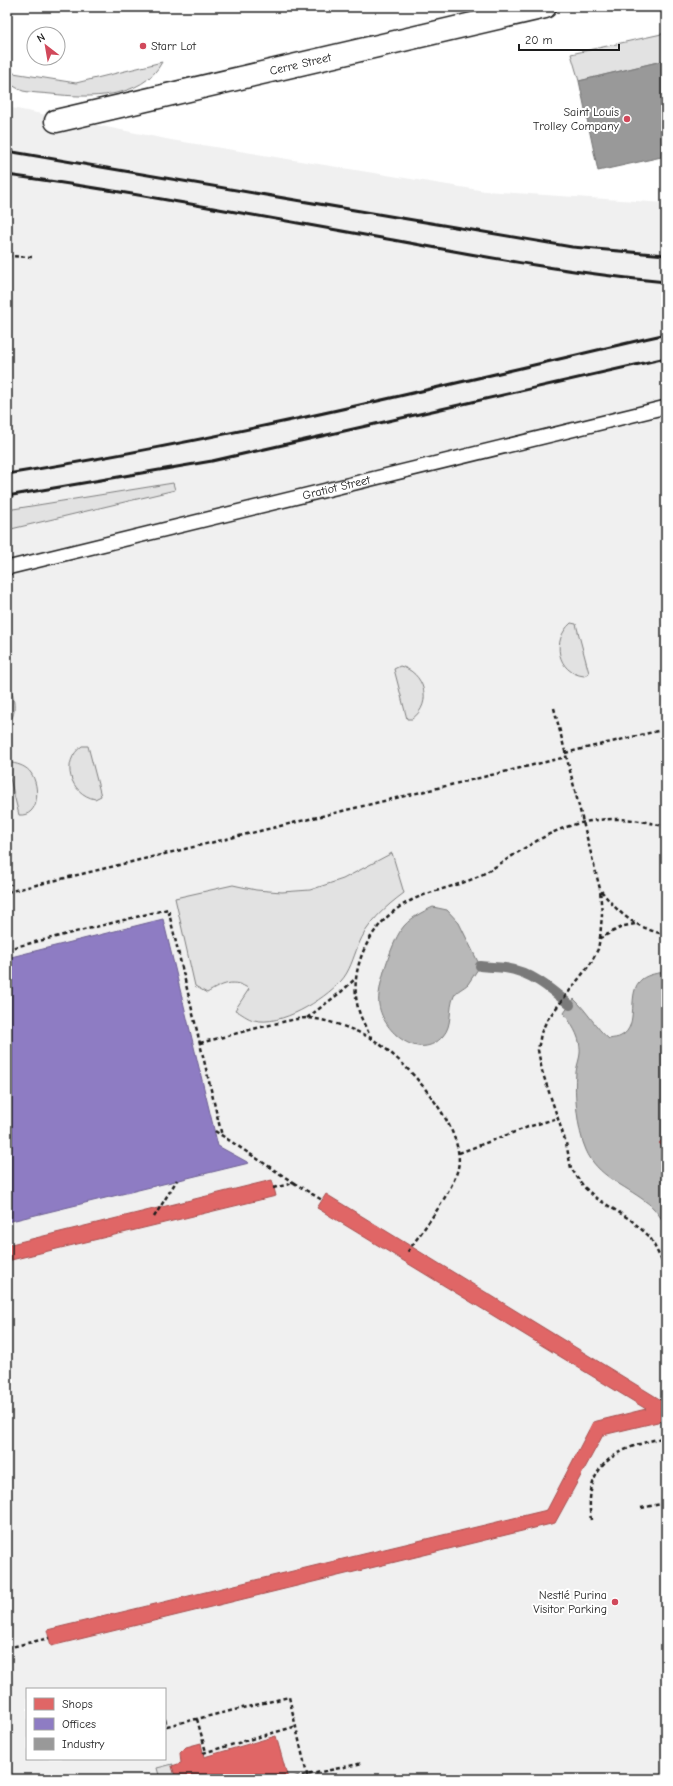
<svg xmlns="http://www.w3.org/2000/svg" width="673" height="1786" font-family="'Comic Neue',sans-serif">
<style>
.built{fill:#f0f0f0;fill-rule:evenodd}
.green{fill:#e2e2e2;stroke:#7f7f7f}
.water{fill:#b8b8b8;stroke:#7a7a7a}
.shops{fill:#e06666;stroke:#a55050}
.offices{fill:#8e7cc3;stroke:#6c5f91}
.industry{fill:#999;stroke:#747474}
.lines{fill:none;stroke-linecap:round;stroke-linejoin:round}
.stream{stroke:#7a7a7a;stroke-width:10}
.service-casing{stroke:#1c1c1c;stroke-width:16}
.minor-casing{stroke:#1c1c1c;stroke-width:25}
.path{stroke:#1c1c1c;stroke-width:2.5;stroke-dasharray:4 3;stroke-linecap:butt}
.service{stroke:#fff;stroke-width:13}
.minor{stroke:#fff;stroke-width:22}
.rail{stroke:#1c1c1c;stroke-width:3}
.poi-dot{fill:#d1495b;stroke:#fff;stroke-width:1.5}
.labels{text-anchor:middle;stroke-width:4;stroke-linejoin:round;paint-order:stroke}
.poi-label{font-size:12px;fill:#1c1c1c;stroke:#fff;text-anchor:end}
.street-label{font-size:12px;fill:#1c1c1c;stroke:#fff}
</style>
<rect width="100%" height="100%" fill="#fff"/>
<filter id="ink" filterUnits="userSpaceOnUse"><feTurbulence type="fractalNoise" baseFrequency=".025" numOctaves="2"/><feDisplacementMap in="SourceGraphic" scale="8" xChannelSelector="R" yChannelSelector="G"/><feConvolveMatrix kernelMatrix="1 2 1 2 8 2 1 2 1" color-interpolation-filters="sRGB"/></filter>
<g filter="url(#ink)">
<path class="built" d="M7 107 171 140 485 191 666 203V1779H7V530L175 489 173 483 7 510ZM27 1689H165V1759H27Z"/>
<g class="green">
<path d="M666 33V60L579 81 571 54Z"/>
<path d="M162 62C142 100 88 98 51 94 42 93 32 93 23 91 18 89 12 85 7 82V72L76 83Z"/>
<path d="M173 483 175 490 7 530V510Z"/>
<path d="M571 623 576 624 589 673 584 676C557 673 551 640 571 623Z"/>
<path d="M400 666C424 672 434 703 412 719H407L394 669Z"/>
<path d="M7 676C11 690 21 713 7 724Z"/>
<path d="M82 746H88L101 796 95 799C70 794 60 762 82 746Z"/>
<path d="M12 763C19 764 27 767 31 773 40 786 40 817 19 815L7 766Z"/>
<path d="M392 853 404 893C385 907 367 923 358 946 353 958 350 971 341 981 323 1000 281 1027 254 1020 248 1019 241 1013 235 1010L249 989C234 978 222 984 207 993L195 986 175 898 233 885 256 890 282 892 310 890 343 879Z"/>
<path d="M173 1764 172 1766 176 1779H160L157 1768Z"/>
</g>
<g class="water">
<path d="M433 907 447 910 459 923 480 966C476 972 472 978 468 984 464 988 456 991 454 996 448 1009 453 1025 443 1036 420 1063 383 1032 379 1005 376 989 392 943 401 930 408 919 422 912 433 907Z"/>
<path d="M666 972V1227C661 1217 654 1207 645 1201 624 1185 597 1176 586 1150 577 1130 574 1093 576 1072 577 1064 581 1056 580 1048 579 1034 571 1024 564 1013L574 999C587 1011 596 1028 609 1039 613 1038 618 1038 621 1036 641 1026 625 992 642 979 649 974 658 973 666 972Z"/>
</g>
<g class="shops">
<path d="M666 1136V1149L659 1143Z"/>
<path d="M272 1180 276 1196 7 1261V1245Z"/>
<path d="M326 1194 666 1403V1420L603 1435 555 1523 51 1646 47 1630 547 1510 593 1422 646 1409 317 1208Z"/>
<path d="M276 1736 288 1779H176L172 1766 181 1763 180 1753 186 1747 201 1743 204 1757Z"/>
</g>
<path class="offices" d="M163 919 218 1146 249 1163 7 1222V958Z"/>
<path class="industry" d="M666 60V156L598 171 579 81Z"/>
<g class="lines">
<path class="stream" d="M480 966C488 967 497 967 505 968 530 971 551 989 570 1005"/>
<defs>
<g id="service">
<path id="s1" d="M7 568 666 407"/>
</g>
<g id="minor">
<path id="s2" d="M56 121 545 7"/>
</g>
</defs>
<use href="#service" class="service-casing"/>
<use href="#minor" class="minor-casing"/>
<g class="path">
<path d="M7 256 34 257"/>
<path d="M554 708 600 889C619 915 635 927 666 935"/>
<path d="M565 753 666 729"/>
<path d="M7 891 11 884"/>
<path d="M7 892 566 757"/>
<path d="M635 924 624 926 600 938 598 949 591 963 547 1020 541 1033 538 1050 542 1071 566 1143 571 1168 584 1187 596 1198 631 1220 650 1237 666 1269"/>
<path d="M600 938 602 915 600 889"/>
<path d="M7 949 168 909 222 1136"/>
<path d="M307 1018 341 992 356 978"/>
<path d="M372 1039C366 1028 359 1016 357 1003 349 962 375 917 412 900 435 889 461 886 483 874 501 864 517 852 535 842 576 817 620 813 666 827"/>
<path d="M200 1043C220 1038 241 1032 261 1027 276 1024 291 1019 306 1018 324 1018 357 1030 372 1039 404 1058 467 1128 458 1168 453 1192 421 1232 407 1253"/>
<path d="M215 1131 294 1183"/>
<path d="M459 1153 528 1127 558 1118"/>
<path d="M273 1188 294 1183 322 1200"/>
<path d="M154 1217 177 1180"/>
<path d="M662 1414 666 1431"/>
<path d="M641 1508 666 1503"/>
<path d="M591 1520C583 1462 618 1448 666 1437"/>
<path d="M7 1648 49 1638"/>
<path d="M165 1719 167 1726 289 1697 308 1779"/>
<path d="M197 1719 206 1752"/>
<path d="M203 1753 297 1726"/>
<path d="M288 1779 363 1763"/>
</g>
<use href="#service" class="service"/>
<use href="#minor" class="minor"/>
<g class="rail">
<path d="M7 151 572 247 666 255"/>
<path d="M7 175C140 193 272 219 404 242 491 258 578 274 666 282"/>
<path d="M7 474C229 439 447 385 666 334"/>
<path d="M7 496 212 461 666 358"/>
</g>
</g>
</g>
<g class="poi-dot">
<circle cx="143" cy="46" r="4"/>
<circle cx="627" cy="119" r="4"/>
<circle cx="615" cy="1602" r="4"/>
</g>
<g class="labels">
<g class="poi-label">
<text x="151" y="50" text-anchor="start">Starr Lot</text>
<text x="619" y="116">Saint Louis<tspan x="619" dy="14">Trolley Company</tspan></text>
<text x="607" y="1599">Nestlé Purina<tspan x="607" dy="14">Visitor Parking</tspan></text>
</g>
<g class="street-label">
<text dy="4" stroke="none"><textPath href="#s2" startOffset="251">Cerre Street</textPath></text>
<text dy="4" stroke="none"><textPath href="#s1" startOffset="339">Gratiot Street</textPath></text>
</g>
</g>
<rect width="673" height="1786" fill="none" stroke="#fff" stroke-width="24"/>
<rect x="12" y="12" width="649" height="1762" fill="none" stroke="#1c1c1c" stroke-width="1.5" filter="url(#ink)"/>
<rect x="26" y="1688" width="140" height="72" fill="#ffffff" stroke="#a4a4a4"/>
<rect x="34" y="1698" width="20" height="12" fill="#e06666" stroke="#a4a4a4"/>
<text x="62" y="1708" font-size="12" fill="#1c1c1c">Shops</text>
<rect x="34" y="1718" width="20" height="12" fill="#8e7cc3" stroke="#a4a4a4"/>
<text x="62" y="1728" font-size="12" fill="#1c1c1c">Offices</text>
<rect x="34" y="1738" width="20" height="12" fill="#999999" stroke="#a4a4a4"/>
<text x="62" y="1748" font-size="12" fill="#1c1c1c">Industry</text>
<g transform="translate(46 46) rotate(329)"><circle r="19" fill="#ffffff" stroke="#a4a4a4"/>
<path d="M0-3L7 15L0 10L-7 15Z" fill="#d1495b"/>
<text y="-6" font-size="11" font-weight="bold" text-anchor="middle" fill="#1c1c1c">N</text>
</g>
<path d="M519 44v6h100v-6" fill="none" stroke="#1c1c1c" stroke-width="2"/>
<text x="525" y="44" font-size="12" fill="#1c1c1c" stroke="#ffffff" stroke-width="3" paint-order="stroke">20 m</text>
</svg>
